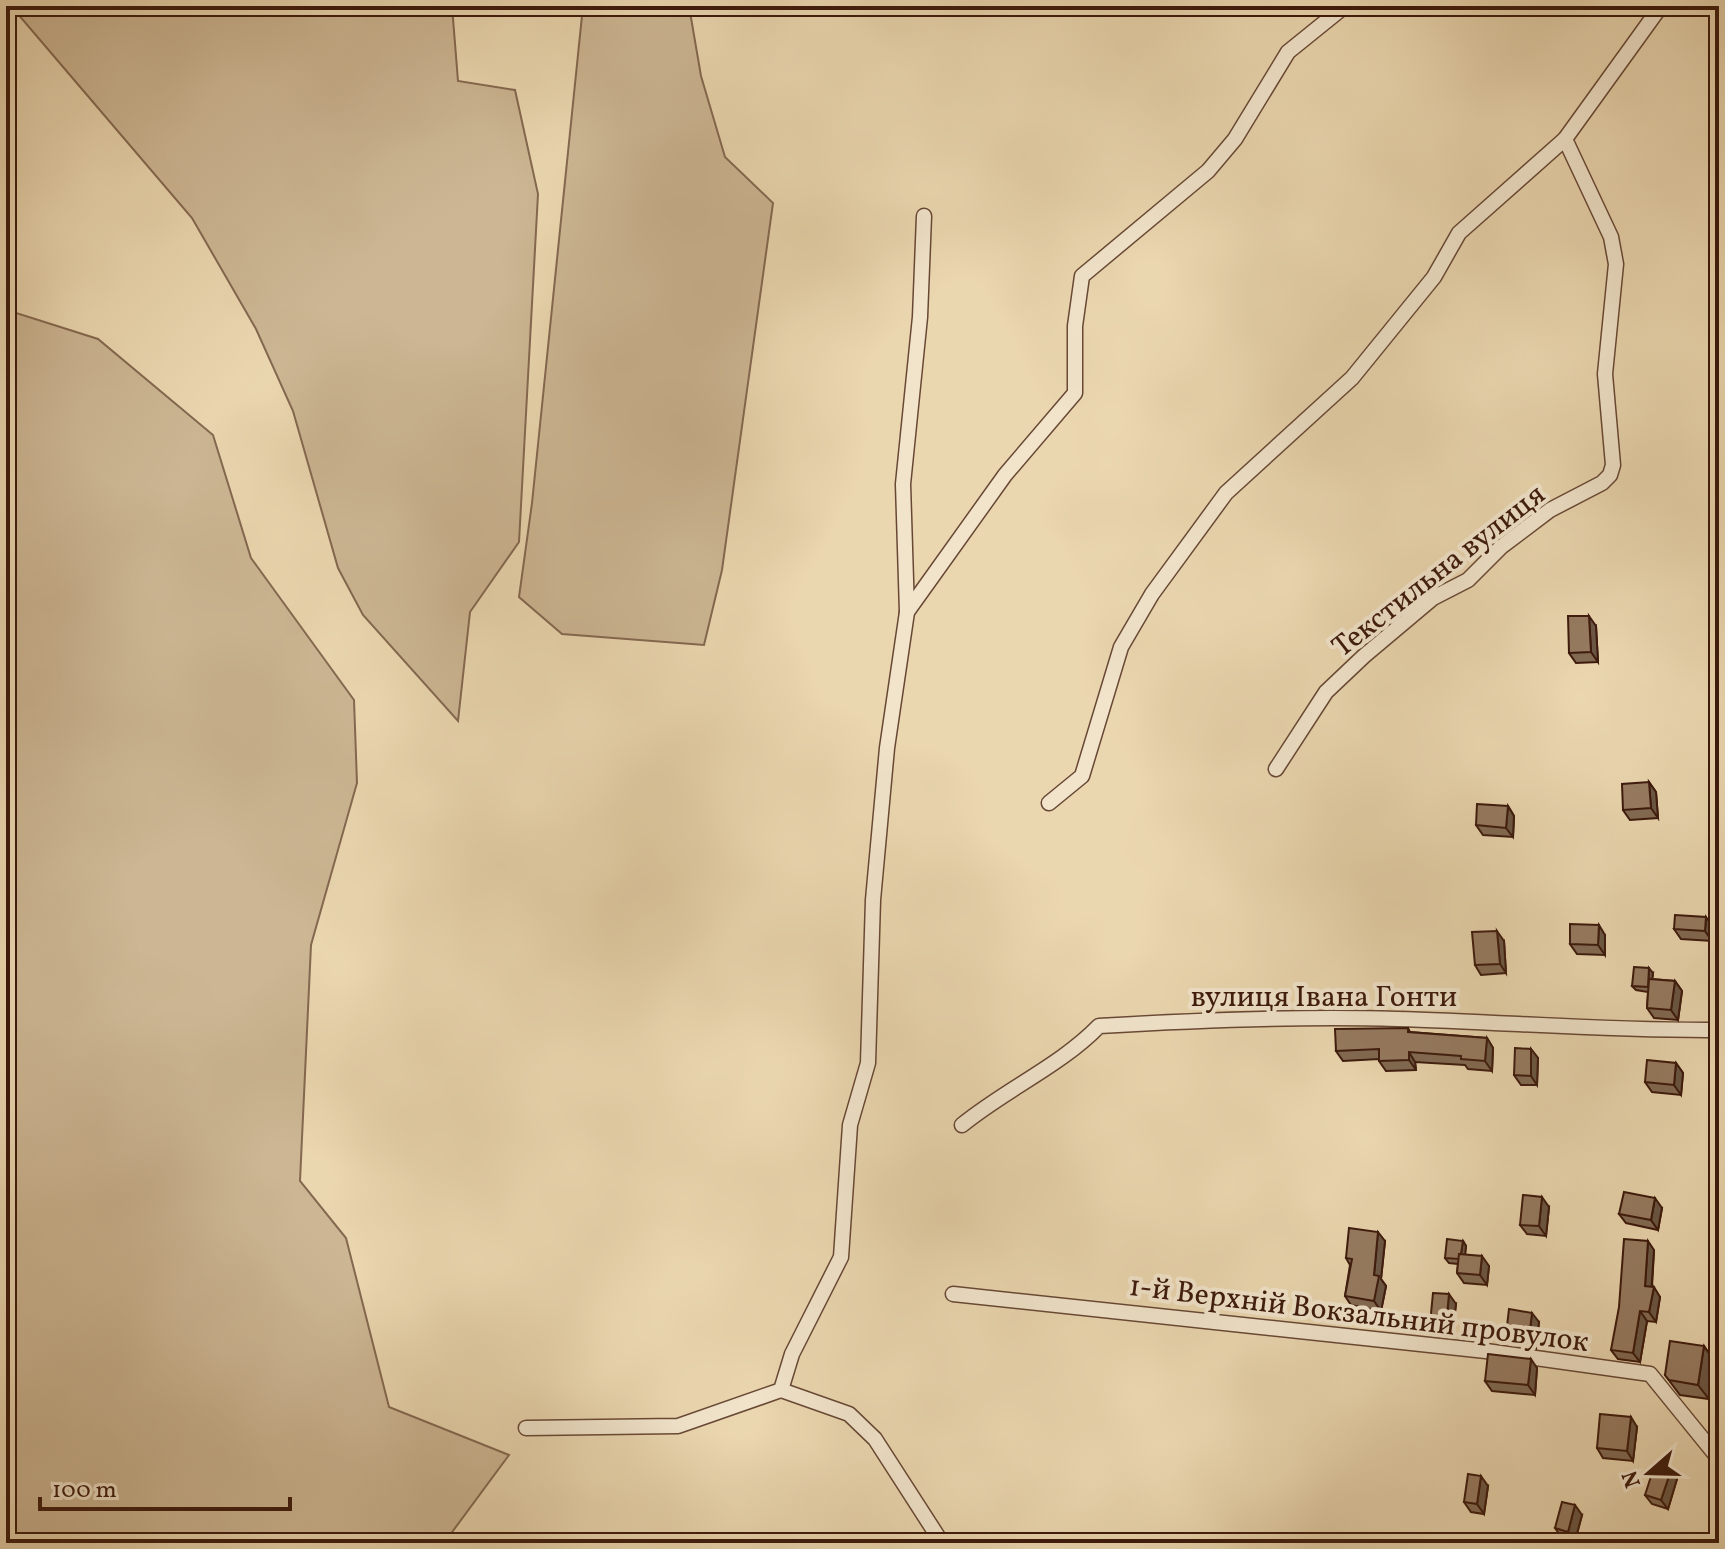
<svg xmlns="http://www.w3.org/2000/svg" width="1725" height="1549" font-family="Vollkorn,serif">
<style>
.green{fill:#ccb693;stroke:#846850;stroke-width:2}
.lines{fill:none;stroke-linecap:round;stroke-linejoin:round}
.minor-casing{stroke:#684835;stroke-width:17}
.minor{stroke:#f1e4cb;stroke-width:14}
.wall{fill:#816a53;stroke:#3c190c;stroke-width:2}
.shaded-wall{fill:#695644;stroke:#3c190c;stroke-width:2}
.building{fill:#967b61;stroke:#3c190c;stroke-width:2}
.labels{text-anchor:middle;stroke-width:8;stroke-linejoin:round;paint-order:stroke}
.street-label{font-size:30px;fill:#3c190c;stroke:#f1e4cb}
</style>
<rect width="100%" height="100%" fill="#ead6af"/>
<filter id="stains"><feTurbulence type="fractalNoise" baseFrequency=".0025" numOctaves="4"/><feColorMatrix values="0 0 0 0 .2 0 0 0 0 .09 0 0 0 0 .02 0 0 0 .5 -.17"/></filter>
<radialGradient id="worn" r=".72"><stop offset=".6" stop-color="#630" stop-opacity="0"/><stop offset="1" stop-color="#630" stop-opacity=".3"/></radialGradient>
<g class="green">
<path d="M11 6H452L458 81 515 90 538 194 519 542 470 612 458 721 363 615 338 568 293 411 256 329 192 218Z"/>
<path d="M583 6H689L701 76 725 157 773 203 722 570 704 645 562 634 519 597 532 503Z"/>
<path d="M6 301 16 313 98 339 213 435 251 558 354 700 357 783 311 945 300 1181 346 1238 389 1407 509 1455 444 1543H6Z"/>
</g>
<g class="lines">
<defs>
<g id="minor">
<path d="M907 612 1005 475 1075 393V326L1082 276 1208 171 1235 139 1288 52 1345 6"/>
<path d="M1276 769 1326 692 1364 656 1433 598 1468 580 1501 547 1550 510 1602 483 1610 475 1613 465 1605 374 1616 264 1611 237 1565 139"/>
<path d="M1049 803 1082 776 1121 647 1152 594 1226 493 1352 378 1434 277 1459 233 1565 139 1661 6"/>
<path d="M962 1125C1006 1089 1060 1066 1099 1026 1199 1020 1298 1016 1397 1019 1505 1022 1611 1031 1719 1030"/>
<path d="M953 1294 1486 1351 1650 1374 1719 1459"/>
<path d="M781 1390 849 1414 875 1439 942 1543"/>
<path d="M526 1428 678 1426 781 1390 792 1354 841 1257 850 1125 868 1063 873 900 887 748 907 612 903 484 920 317 924 216"/>
<path d="M1715 1543 1719 1537"/>
</g>
</defs>
<use href="#minor" class="minor-casing"/>
<use href="#minor" class="minor"/>
</g>
<g class="wall">
<path d="M1596 626 1598 662 1576 663 1569 653Z"/>
<path d="M1649 782 1656 792 1658 818 1630 820 1623 810Z"/>
<path d="M1508 806 1514 816 1513 837 1483 835 1476 825Z"/>
<path d="M1713 927 1712 941 1681 939 1674 929Z"/>
<path d="M1605 935V955L1577 954 1570 944Z"/>
<path d="M1504 941 1506 973 1481 975 1475 965Z"/>
<path d="M1653 973 1652 979 1675 981 1682 991 1678 1020 1654 1018 1647 1008 1648 992 1636 990 1632 986Z"/>
<path d="M1408 1028 1410 1032 1487 1038 1493 1048 1492 1071 1468 1069 1465 1065 1415 1062 1416 1070 1386 1071 1379 1061V1059L1343 1061 1336 1051Z"/>
<path d="M1531 1049 1538 1058 1537 1085H1521L1514 1075Z"/>
<path d="M1676 1063 1683 1073 1681 1095 1652 1092 1645 1082Z"/>
<path d="M1719 1202V1251H1717L1710 1241Z"/>
<path d="M1549 1207 1546 1236 1527 1234 1520 1225Z"/>
<path d="M1662 1208 1658 1230 1626 1223 1619 1214Z"/>
<path d="M1385 1241 1381 1279 1386 1286 1381 1311 1351 1305 1345 1296 1350 1265 1346 1258Z"/>
<path d="M1463 1241 1466 1246 1465 1254 1489 1266 1487 1285 1464 1283 1457 1273 1458 1264 1449 1263 1445 1258Z"/>
<path d="M1654 1250 1652 1287 1660 1297 1656 1322 1647 1321 1640 1362 1618 1359 1611 1350Z"/>
<path d="M1456 1304 1452 1336 1437 1334 1430 1324Z"/>
<path d="M1539 1322 1536 1348 1513 1345 1506 1335Z"/>
<path d="M1704 1346 1714 1361 1709 1399 1680 1395 1665 1375Z"/>
<path d="M1537 1368 1535 1395 1492 1391 1485 1381Z"/>
<path d="M1637 1427 1633 1461 1603 1458 1597 1448Z"/>
<path d="M1671 1470 1677 1479 1668 1509 1652 1504 1645 1495Z"/>
<path d="M1488 1486 1484 1514 1471 1512 1464 1502Z"/>
<path d="M1582 1515 1575 1541 1562 1538 1555 1528Z"/>
</g>
<g class="shaded-wall">
<path d="M1589 616 1596 626 1598 662 1591 652Z"/>
<path d="M1649 782 1656 792 1658 818 1651 808Z"/>
<path d="M1508 806 1514 816 1513 837 1506 828Z"/>
<path d="M1706 917 1713 927 1712 941 1705 931Z"/>
<path d="M1599 925 1605 935V955L1598 945Z"/>
<path d="M1497 931 1504 941 1506 973 1500 964Z"/>
<path d="M1649 968 1653 973 1651 992 1648 987Z"/>
<path d="M1675 981 1682 991 1678 1020 1671 1010Z"/>
<path d="M1487 1038 1493 1048 1492 1071 1485 1061Z"/>
<path d="M1531 1049 1538 1058 1537 1085 1531 1076Z"/>
<path d="M1409 1052 1415 1062 1416 1070 1409 1060Z"/>
<path d="M1676 1063 1683 1073 1681 1095 1674 1085Z"/>
<path d="M1542 1197 1549 1207 1546 1236 1539 1226Z"/>
<path d="M1655 1198 1662 1208 1658 1230 1651 1220Z"/>
<path d="M1378 1232 1385 1241 1381 1279 1386 1286 1381 1311 1374 1301V1275Z"/>
<path d="M1463 1241 1466 1246 1464 1264 1460 1260Z"/>
<path d="M1648 1241 1654 1250 1651 1295 1645 1286Z"/>
<path d="M1482 1256 1489 1266 1487 1285 1480 1275Z"/>
<path d="M1654 1287 1660 1297 1656 1322 1649 1312Z"/>
<path d="M1449 1294 1456 1304 1452 1336 1446 1326Z"/>
<path d="M1640 1311 1647 1321 1640 1362 1633 1353Z"/>
<path d="M1532 1313 1539 1322 1536 1348 1529 1338Z"/>
<path d="M1704 1346 1714 1361 1709 1399 1698 1385Z"/>
<path d="M1531 1359 1537 1368 1535 1395 1528 1385Z"/>
<path d="M1631 1417 1637 1427 1633 1461 1627 1451Z"/>
<path d="M1671 1470 1677 1479 1668 1509 1661 1500Z"/>
<path d="M1481 1476 1488 1486 1484 1514 1477 1504Z"/>
<path d="M1575 1505 1582 1515 1575 1541 1568 1532Z"/>
</g>
<g class="building">
<path d="M1568 616H1589L1591 652 1569 653Z"/>
<path d="M1649 782 1651 808 1623 810 1622 784Z"/>
<path d="M1477 804 1508 806 1506 828 1476 825Z"/>
<path d="M1675 915 1706 917 1705 931 1674 929Z"/>
<path d="M1570 924 1599 925 1598 945 1570 944Z"/>
<path d="M1497 931 1500 964 1475 965 1472 932Z"/>
<path d="M1634 967 1649 968 1648 987 1632 986Z"/>
<path d="M1649 979 1675 981 1671 1010 1647 1008Z"/>
<path d="M1408 1028V1032L1487 1038 1485 1061 1461 1059V1056L1409 1052V1060L1379 1061V1049L1336 1051 1335 1029Z"/>
<path d="M1719 1047V1068H1718L1717 1048Z"/>
<path d="M1515 1048 1531 1049V1076L1514 1075Z"/>
<path d="M1647 1060 1676 1063 1674 1085 1645 1082Z"/>
<path d="M1624 1192 1655 1198 1651 1220 1619 1214Z"/>
<path d="M1523 1195 1542 1197 1539 1226 1520 1225Z"/>
<path d="M1713 1201 1719 1202V1242L1710 1241Z"/>
<path d="M1349 1228 1378 1232 1374 1275 1379 1276 1374 1301 1345 1296 1352 1259 1346 1258Z"/>
<path d="M1447 1239 1463 1241 1461 1254H1459V1259L1445 1258Z"/>
<path d="M1624 1239 1648 1241 1645 1286 1654 1287 1649 1312 1640 1311 1633 1353 1611 1350 1619 1307Z"/>
<path d="M1459 1254 1482 1256 1480 1275 1457 1273Z"/>
<path d="M1433 1293 1449 1294 1446 1326 1430 1324Z"/>
<path d="M1509 1309 1532 1313 1529 1338 1506 1335Z"/>
<path d="M1670 1341 1704 1346 1698 1385 1669 1380 1665 1375Z"/>
<path d="M1488 1354 1531 1359 1528 1385 1485 1381Z"/>
<path d="M1600 1414 1631 1417 1627 1451 1597 1448Z"/>
<path d="M1655 1464 1671 1470 1661 1500 1645 1495Z"/>
<path d="M1468 1474 1481 1476 1477 1504 1464 1502Z"/>
<path d="M1562 1502 1575 1505 1568 1532 1555 1528Z"/>
</g>
<g class="labels">
<g class="street-label">
<text transform="translate(1438 570) rotate(-38)" y="10">Текстильна вулиця</text>
<text x="1324" y="1006">вулиця Івана Гонти</text>
<text transform="translate(1359 1313) rotate(7)" y="10">1-й Верхній Вокзальний провулок</text>
</g>
</g>
<rect width="1725" height="1549" fill="none" stroke="#ead6af" stroke-width="32"/>
<rect x="8" y="8" width="1709" height="1533" fill="none" stroke="#3c190c" stroke-width="4"/>
<rect x="16" y="16" width="1693" height="1517" fill="none" stroke="#3c190c" stroke-width="2"/>
<g transform="translate(1649 1473) rotate(250)" stroke="#f1e4cb" stroke-width="6" paint-order="stroke">
<path d="M0-6L14 30L0 20L-14 30Z" fill="#3c190c"/>
<text y="-12" font-size="22" font-weight="bold" text-anchor="middle" fill="#3c190c">N</text>
</g>
<path d="M40 1497v12h250v-12" fill="none" stroke="#3c190c" stroke-width="4"/>
<text x="52" y="1497" font-size="24" fill="#3c190c" stroke="#f1e4cb" stroke-width="6" paint-order="stroke">100 m</text>
<rect width="100%" height="100%" filter="url(#stains)"/>
<rect width="100%" height="100%" fill="url(#worn)"/>
</svg>
